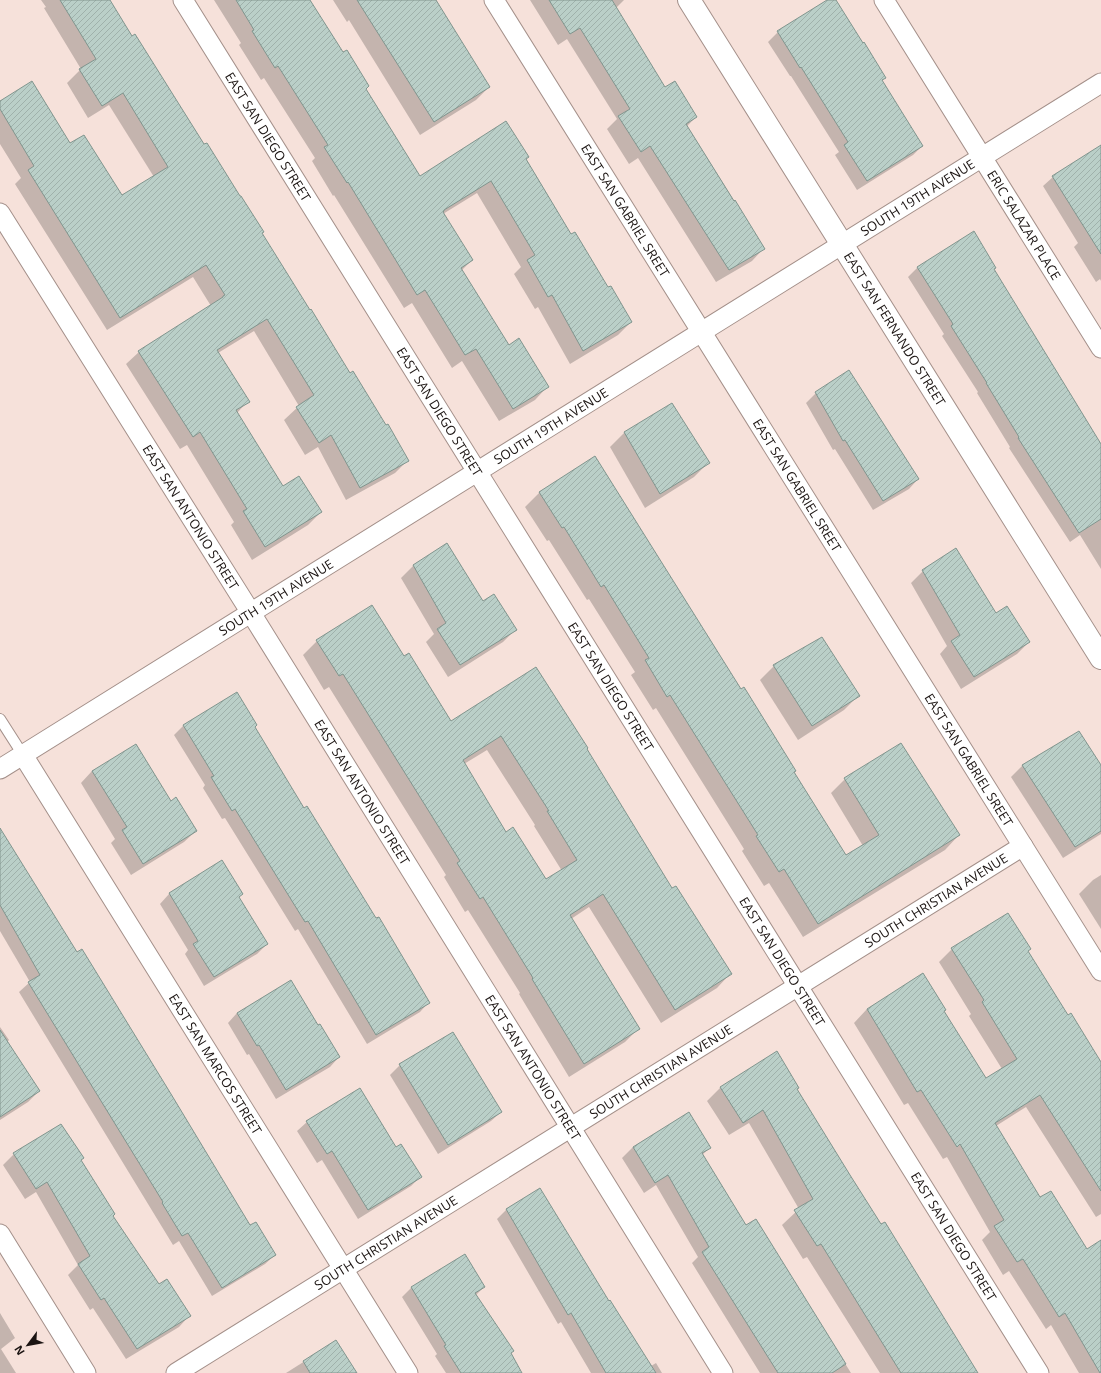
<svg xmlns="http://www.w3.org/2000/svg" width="1101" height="1373" font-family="'Open Sans',sans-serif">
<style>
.shadow{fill:#0003;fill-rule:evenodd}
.building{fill:url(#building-hatch);stroke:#81958e;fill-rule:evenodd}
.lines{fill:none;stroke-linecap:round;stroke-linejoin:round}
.lane-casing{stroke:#a4908a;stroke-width:12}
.street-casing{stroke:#a4908a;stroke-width:21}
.secondary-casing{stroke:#a4908a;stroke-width:24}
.lane{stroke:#fff;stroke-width:10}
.street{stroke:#fff;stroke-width:19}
.secondary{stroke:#fff;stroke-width:22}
.labels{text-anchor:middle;stroke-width:3;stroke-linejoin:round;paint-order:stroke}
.street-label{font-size:13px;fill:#1b1412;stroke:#f6e1da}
</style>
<defs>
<pattern id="building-hatch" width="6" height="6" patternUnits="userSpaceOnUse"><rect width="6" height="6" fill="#bacfc8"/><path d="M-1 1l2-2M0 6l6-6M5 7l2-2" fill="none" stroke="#9fb1ab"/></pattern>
</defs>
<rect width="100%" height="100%" fill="#f6e1da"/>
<g class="shadow">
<path d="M41 0H108L261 233 350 374 408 460 395 473 346 500 318 447 305 455 284 420 299 406 254 331 218 353 248 401 237 413 283 487 321 512 308 525 252 560 231 525 234 522 187 445 180 449 126 364 139 352 211 306 193 277 107 330 15 184 21 178 0 144V102L70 145 122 197 154 177 109 105 88 118 67 83 81 69 44 8 46 7Z"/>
<path d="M214 0H309L420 177 526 159 571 235 631 322 618 335 570 364 538 307 535 309 514 274 521 267 477 193 443 214 472 260 461 271 508 346 548 386 535 400 499 421 462 361 452 368 412 303 404 308 334 195 333 196 312 161 315 158 264 78 261 80 239 45 241 43Z"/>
<path d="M333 0H431L489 87 476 100 420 135 349 20 347 22Z"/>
<path d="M530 0H624L616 8 665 88 696 117 687 126 764 248 752 261 716 282 638 158 629 164 607 129 617 119 567 39 558 45Z"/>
<path d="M829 0H835L885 78 882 81 922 146 913 155 857 190 835 155 839 152 791 76H790L768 42 778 32Z"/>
<path d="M1101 146V281L1100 279 1096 282 1074 247 1078 243 1043 186 1053 177Z"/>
<path d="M918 267 993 269 1101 445V569L1080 535 1070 542 1009 448 1010 447 977 393 978 392 942 336 944 334 908 277Z"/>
<path d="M816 393 918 479 909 489 873 510 835 449 833 450 806 403Z"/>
<path d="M671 405 708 463 694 477 645 508 610 447 624 433Z"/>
<path d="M540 492 793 772 846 857 863 846 831 793 845 779 959 835 945 850 803 937 769 883 764 886 742 851 744 849 656 708 653 710 631 675 635 672 589 599 587 600 549 540 547 541 525 507Z"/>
<path d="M447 544 483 602 515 630 503 642 448 677 426 642 434 634 401 578 413 566Z"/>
<path d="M923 571 996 614 1029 642 1017 654 961 689 940 654 947 646 911 583Z"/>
<path d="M317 641 404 658 450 722 586 749 672 890 730 974 717 988 661 1023 589 907 571 919 639 1028 625 1042 569 1077 519 994 520 993 468 910 465 912 444 877 446 875 329 687 324 690 303 655ZM487 750 535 825 534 826 562 871 546 881 506 833 464 764Z"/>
<path d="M774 666 858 696 844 710 798 740 760 680Z"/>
<path d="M183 726 254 727 304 809 429 1002 420 1012 367 1044 298 929 295 931 225 818 222 819 203 788 205 785 174 735Z"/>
<path d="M1023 765 1101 767V834L1063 858 1011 777Z"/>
<path d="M92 771 170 802 196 831 184 842 131 875 111 843 115 839 81 783Z"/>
<path d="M0 830 249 1227 275 1255 265 1264 212 1296 179 1241 173 1245 19 992 30 982 0 931Z"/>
<path d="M222 862 238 898 267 944 257 954 204 986 185 954 188 950 160 904 169 894Z"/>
<path d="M1101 875V929L1079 894 1093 880Z"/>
<path d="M952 949 1027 951 1101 1069V1214L1096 1217 1026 1107 996 1126 1040 1199 1087 1250 1101 1260V1373H1079L1051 1325 1046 1329 1009 1271 1003 1275 982 1240 990 1232 947 1157 943 1159 908 1103 904 1105 854 1023 867 1009 943 1011 986 1079 1002 1069 969 1016 971 1014 939 962Z"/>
<path d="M290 981 318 1026 339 1057 330 1067 276 1099 249 1054 247 1055 228 1023 237 1013Z"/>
<path d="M0 1027 9 1040 7 1042 39 1091 28 1102 0 1120Z"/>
<path d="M400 1065 501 1112 491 1121 438 1154 390 1075Z"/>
<path d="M721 1087 796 1089 970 1373H880L807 1257 803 1259 782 1225 799 1209 749 1123 729 1135 707 1101Z"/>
<path d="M688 1113 710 1148 702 1155 746 1226 756 1220 851 1373H760L692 1263 698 1257 656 1185 644 1193 622 1158 633 1147Z"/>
<path d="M307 1122 396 1148 420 1177 411 1186 358 1219 322 1160 317 1163 297 1131Z"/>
<path d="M14 1154 80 1160 112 1216 158 1286 189 1316 179 1327 126 1359 93 1308 90 1310 68 1275 78 1265 36 1192 25 1199 3 1165Z"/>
<path d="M540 1189 608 1302 651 1366 656 1363 662 1373H591L561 1322 558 1324 497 1219 506 1210Z"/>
<path d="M464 1255 484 1287 476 1295 521 1373H446L435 1356 437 1354 402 1297 411 1288Z"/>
<path d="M0 1313 15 1338 1 1349 16 1373H0Z"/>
<path d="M335 1342 355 1373H286Z"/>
</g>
<g class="building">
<path d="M60 0H110L132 36 135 34 204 144 207 143 240 196H241L264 232 262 233 310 310 311 309 350 373 353 371 386 425 388 424 409 461 360 488 331 435 319 443 296 407 314 395 267 319 217 350 250 402 236 410 283 486 299 476 322 512 265 547 243 511 247 509 200 432 193 437 138 351 223 297V296L225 295 206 265 120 318 28 170 34 166 0 109V101L32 81 70 143 84 135 122 195 168 167 123 93 102 106 79 69 96 59Z"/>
<path d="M236 0H310L343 52 347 50 369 86 366 89 420 176 506 121 529 157 526 159 571 234 575 232 608 287 611 286 632 322 583 351 552 295 548 297 527 260 535 255 491 181 444 210V211L443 212 473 260 461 268 509 345 519 338 549 387 513 409 476 349 465 355 425 290 417 295 348 182 347 183 324 147 328 145 278 66 275 68 252 31 254 30Z"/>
<path d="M357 0H436L490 87 434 122Z"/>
<path d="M549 0H612L665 87 675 81 697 117 686 124 734 201 735 200 765 249 729 270 650 146 641 152 618 116 630 109 580 28 570 34Z"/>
<path d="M827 0H836L863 43 864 42 886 78 882 80 923 146 867 181 844 145 848 142 801 67 800 68 777 31Z"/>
<path d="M1101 145V254L1052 176Z"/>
<path d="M974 231 996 268 994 269 1101 444V519L1079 533 1018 438 1019 437 986 383H987L951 326 953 324 917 267Z"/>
<path d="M849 370 919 479 883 501 845 440 843 441 815 392Z"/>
<path d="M672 403 710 463 660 494 624 432Z"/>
<path d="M595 456 741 689 744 687 796 771 794 772 846 855 879 835 844 778 901 743 960 835 818 924 784 869 779 872 756 836 758 835 670 695 667 697 645 660 649 658 604 585 601 587 564 527 562 528 539 492Z"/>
<path d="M447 543 483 601 494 594 517 630 460 665 437 629 446 623 413 565Z"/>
<path d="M956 548 996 613 1007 606 1030 642 974 677 951 641 960 635 922 570Z"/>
<path d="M372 605 404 656 409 653 451 721 536 667 588 748 587 749 672 888 676 886 732 974 675 1010 603 894 570 915 640 1029 584 1064 532 979 533 978 483 897 480 899 457 863 460 861 343 674 339 676 316 640ZM501 736 549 811H547L577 860 546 879 513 827 506 832 463 760Z"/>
<path d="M822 637 860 696 812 726 773 665Z"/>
<path d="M237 692 257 725 255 727 304 808 307 806 376 918 379 917 430 1003 376 1035 308 921 305 922 235 809 232 811 211 777 214 776 183 725Z"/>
<path d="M1079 731 1101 765V831L1075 847 1022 765Z"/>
<path d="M136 744 171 801 176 797 197 831 143 864 122 830 127 827 92 771Z"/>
<path d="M0 828 77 952 82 949 171 1094 250 1225 256 1222 276 1255 222 1288 188 1233 182 1236 162 1203 163 1202 28 982 40 975 0 905Z"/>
<path d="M222 860 243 894 239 897 268 944 214 977 193 944 198 941 169 893Z"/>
<path d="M1008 913 1031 949 1028 951 1068 1015 1071 1013 1101 1062V1191L1040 1095 995 1123 1040 1197 1051 1191 1087 1249 1101 1240V1373H1100L1065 1313 1059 1317 1023 1259 1017 1262 994 1226 1004 1220 960 1144 957 1147 921 1090 917 1092 867 1009 923 973 946 1010 944 1011 986 1078 1017 1059 982 1002 984 1000 951 948Z"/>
<path d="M291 980 318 1025 320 1024 340 1057 286 1090 259 1045 257 1046 237 1013Z"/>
<path d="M0 1030 40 1091 0 1117Z"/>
<path d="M453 1032 502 1112 448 1145 399 1064Z"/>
<path d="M777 1051 799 1088 797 1089 850 1175 881 1224 885 1222 978 1373H901L821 1244 817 1246 794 1210 813 1199 763 1110 743 1123 720 1087Z"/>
<path d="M360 1088 396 1147 401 1144 422 1177 368 1210 332 1151 327 1154 306 1121Z"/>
<path d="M689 1112 711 1148 702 1153 746 1225 756 1219 846 1364 832 1373H778L702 1252 709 1247 668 1175 655 1183 633 1147Z"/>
<path d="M61 1124 84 1158 81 1160 115 1214 113 1216 159 1284 167 1279 191 1316 137 1349 104 1298 101 1300 78 1264 90 1256 47 1182 36 1189 13 1153Z"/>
<path d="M540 1188 609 1301 610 1300 656 1373H606L571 1313 568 1315 506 1209Z"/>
<path d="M465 1254 485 1287 475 1293 514 1351 511 1353 522 1373H461L444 1346 446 1345 411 1287Z"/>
<path d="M336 1340 357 1373H310L303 1361Z"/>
</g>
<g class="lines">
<defs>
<path id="lane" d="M0 719 23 755"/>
<g id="street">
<path id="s1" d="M183 0 1039 1373"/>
<path id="s2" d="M494 0 1101 971"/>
<path id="s3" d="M884 0 1101 348"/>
<path id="s4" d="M0 213 251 613 723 1373"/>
<path id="s5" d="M23 755 408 1373"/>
<path id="s6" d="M0 769 1101 83"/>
<path d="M0 1234 86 1373"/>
<path id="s7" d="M176 1373 1023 846"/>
</g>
<g id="secondary">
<path id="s8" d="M689 0 1101 658"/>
</g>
</defs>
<use href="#lane" class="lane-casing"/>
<use href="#street" class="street-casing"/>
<use href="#secondary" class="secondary-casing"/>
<use href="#lane" class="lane"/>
<use href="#street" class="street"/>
<use href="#secondary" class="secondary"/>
</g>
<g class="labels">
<g class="street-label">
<text dy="5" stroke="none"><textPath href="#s1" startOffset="161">EAST SAN DIEGO STREET</textPath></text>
<text dy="5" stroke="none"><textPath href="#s6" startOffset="1081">SOUTH 19TH AVENUE</textPath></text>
<text dy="5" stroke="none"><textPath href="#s2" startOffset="248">EAST SAN GABRIEL SREET</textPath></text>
<text dy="5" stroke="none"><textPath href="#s3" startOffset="265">ERIC SALAZAR PLACE</textPath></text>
<text dy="5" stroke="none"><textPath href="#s8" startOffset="388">EAST SAN FERNANDO STREET</textPath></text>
<text dy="5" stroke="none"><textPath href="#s1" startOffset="485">EAST SAN DIEGO STREET</textPath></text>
<text dy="5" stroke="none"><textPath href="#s6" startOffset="649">SOUTH 19TH AVENUE</textPath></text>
<text dy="5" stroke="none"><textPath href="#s2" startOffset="572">EAST SAN GABRIEL SREET</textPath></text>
<text dy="5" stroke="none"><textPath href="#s4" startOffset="359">EAST SAN ANTONIO STREET</textPath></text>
<text dy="5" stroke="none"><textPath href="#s6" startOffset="325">SOUTH 19TH AVENUE</textPath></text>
<text dy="5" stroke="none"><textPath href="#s1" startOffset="809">EAST SAN DIEGO STREET</textPath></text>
<text dy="5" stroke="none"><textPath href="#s2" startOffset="896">EAST SAN GABRIEL SREET</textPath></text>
<text dy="5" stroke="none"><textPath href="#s4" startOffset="683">EAST SAN ANTONIO STREET</textPath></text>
<text dy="5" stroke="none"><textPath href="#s7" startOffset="895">SOUTH CHRISTIAN AVENUE</textPath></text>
<text dy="5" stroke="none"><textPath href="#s1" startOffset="1133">EAST SAN DIEGO STREET</textPath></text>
<text dy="5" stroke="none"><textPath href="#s5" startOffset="364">EAST SAN MARCOS STREET</textPath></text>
<text dy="5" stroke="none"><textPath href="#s4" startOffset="1007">EAST SAN ANTONIO STREET</textPath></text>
<text dy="5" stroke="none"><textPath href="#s7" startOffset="571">SOUTH CHRISTIAN AVENUE</textPath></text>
<text dy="5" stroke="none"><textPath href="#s1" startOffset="1457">EAST SAN DIEGO STREET</textPath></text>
<text dy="5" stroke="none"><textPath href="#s7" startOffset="247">SOUTH CHRISTIAN AVENUE</textPath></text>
</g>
</g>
<g transform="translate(28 1345) rotate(238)" stroke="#f6e1da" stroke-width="3" paint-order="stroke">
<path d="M0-3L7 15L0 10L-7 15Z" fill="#1b1412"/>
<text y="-6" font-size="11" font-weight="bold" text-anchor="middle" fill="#1b1412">N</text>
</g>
</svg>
